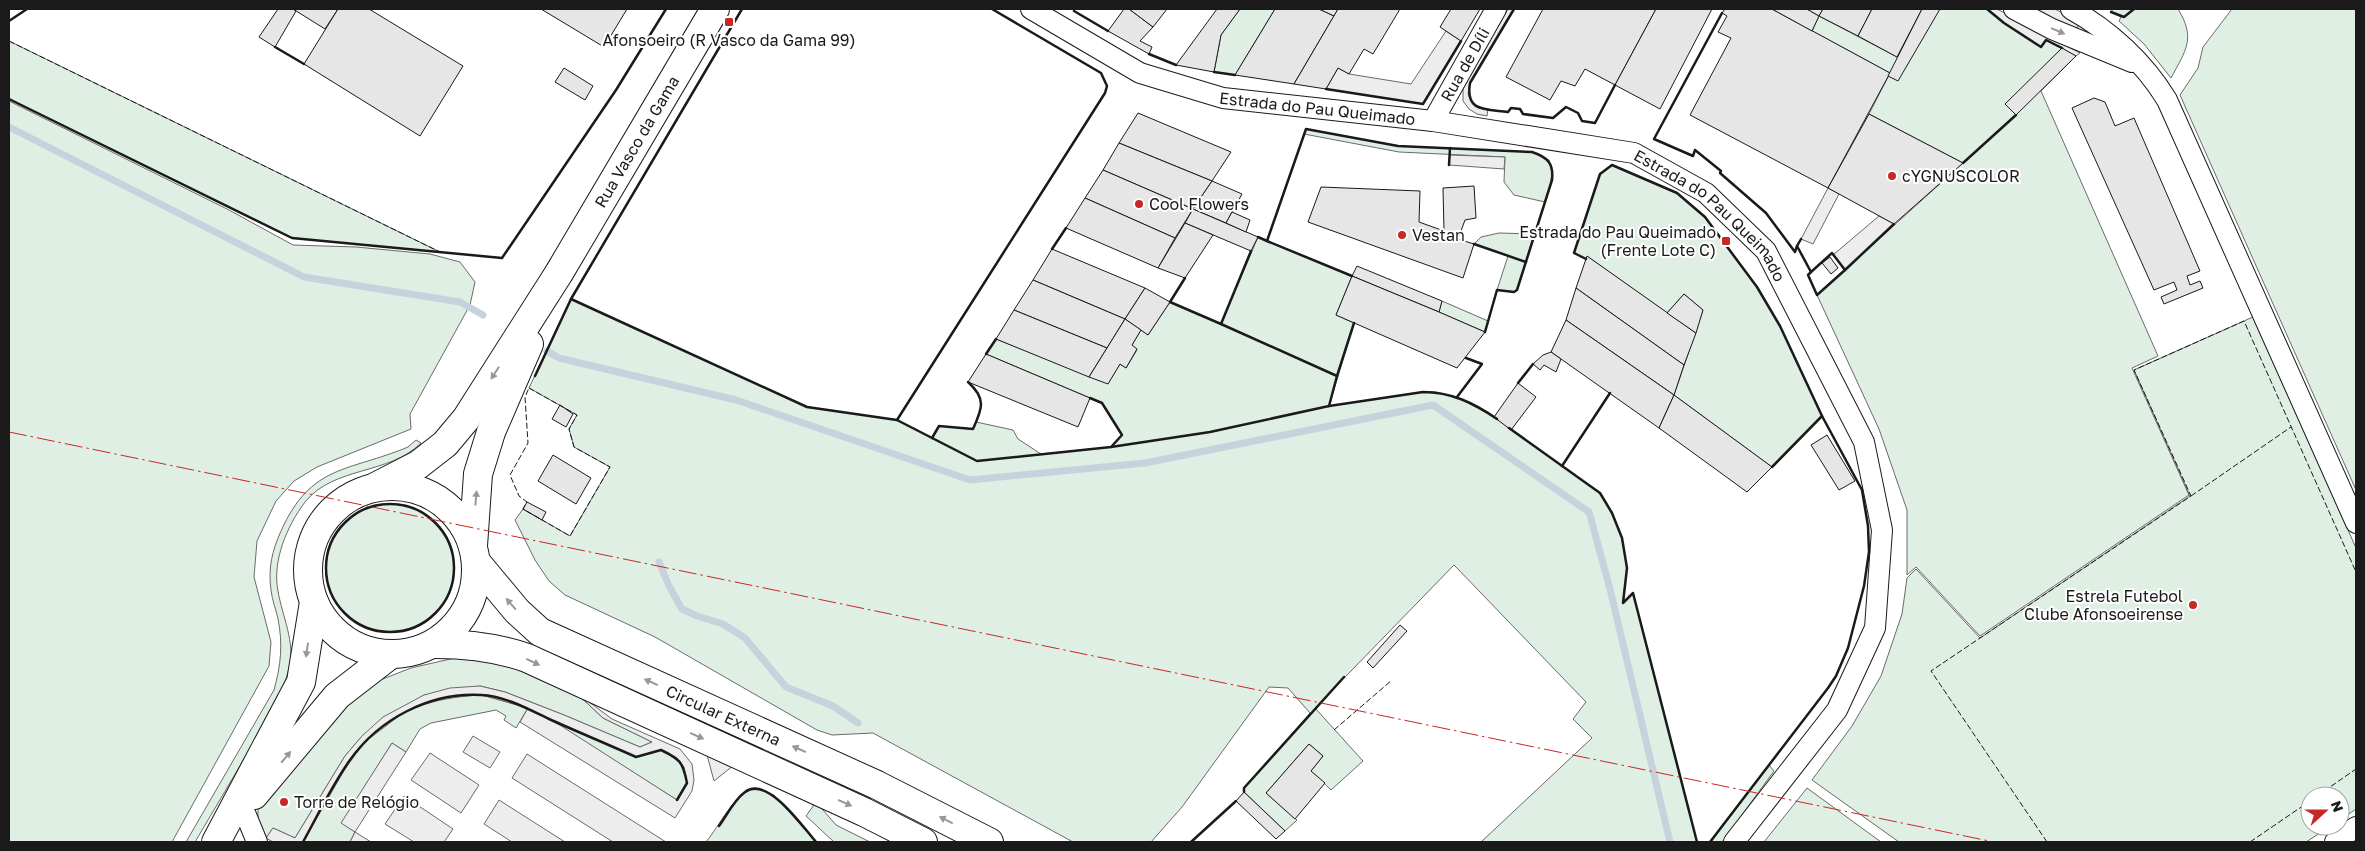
<svg xmlns="http://www.w3.org/2000/svg" width="2365" height="851" font-family="'Golos Text',sans-serif">
<style>
.green{fill:#e0efe3;stroke:#6a6a6a}
.parking{fill:#ededed;stroke:#6a6a6a;fill-rule:evenodd}
.lines{fill:none;stroke-linecap:round;stroke-linejoin:round}
.stream{stroke:#c6d2dc;stroke-width:7}
.building{fill:#e6e6e6;stroke:#1a1a1a}
.street-casing{stroke:#1a1a1a;stroke-width:22}
.secondary-casing{stroke:#1a1a1a;stroke-width:30}
.primary-casing{stroke:#1a1a1a;stroke-width:30}
.street{stroke:#fff;stroke-width:20}
.secondary{stroke:#fff;stroke-width:28}
.primary{stroke:#fff;stroke-width:28}
.fence{stroke:#1a1a1a;stroke-width:1;stroke-dasharray:6 2.5;stroke-linecap:butt}
.wall{stroke:#1a1a1a;stroke-width:2.5}
.power{stroke:#c62828;stroke-width:1;stroke-dasharray:18 4 2.5 4;stroke-linecap:butt}
.oneway{fill:#989898}
.poi-dot{fill:#c62828;stroke:#fff;stroke-width:2}
.labels{text-anchor:middle;stroke-width:4;stroke-linejoin:round;paint-order:stroke}
.poi-label{font-size:16px;fill:#1a1a1a;stroke:#fff;text-anchor:start}
.street-label{font-size:16px;fill:#1a1a1a;stroke:#fff}
</style>
<rect width="100%" height="100%" fill="#fff"/>
<g class="green">
<path d="M1240 9H1275L1235 75 1214 72 1221 35Z"/>
<path d="M1922 9H1987L2076 56 2041 91 2158 356 2132 368 2189 495 1980 636 1916 567 1907 575V510L1879 429 1817 295 1963 163 1869 114 1890 73 1812 31 1819 16 1897 57Z"/>
<path d="M2113 9H2178C2196 38 2186 50 2171 78L2144 44 2119 21 2121 17 2111 12Z"/>
<path d="M2232 9H2356V490L2180 95 2198 68 2203 47Z"/>
<path d="M9 41 440 252 292 238 9 99Z"/>
<path d="M9 101 229 210 293 245 356 247 430 254 460 262 475 282 470 305 410 414 411 429 317 467 294 481 276 501 257 541 254 577 271 642 269 666 172 842H9Z"/>
<path d="M1306 129 1398 146 1532 152 1549 160C1555 176 1549 187 1545 202L1514 195 1504 182 1505 157 1399 152 1304 134Z"/>
<path d="M1612 165 1677 193 1705 217 1757 287 1780 326 1822 416 1772 467 1674 395 1703 310 1684 294 1667 313 1588 257 1586 259 1574 253 1600 174Z"/>
<path d="M1499 233 1534 234 1517 290 1514 292 1497 290 1508 256 1474 244 1481 237Z"/>
<path d="M1258 237 1352 276 1336 315 1354 323 1329 406 1423 392H1436L1457 397 1494 417 1600 493 1612 513 1622 538 1627 568 1623 602 1633 593 1697 842H1481L1592 738 1573 719 1586 702 1454 565 1315 708 1363 761 1331 790 1311 771 1323 756 1309 744 1266 793 1297 820 1285 831 1244 792V788L1310 713 1288 688 1269 687 1182 807 1151 842H1073L873 733 832 735 817 730 655 637 565 595 549 581 535 560 515 520 523 509 570 536 610 467 574 447 569 429 577 415 529 388 571 299 807 407 897 420 932 438 939 426 972 429 976 422 1013 430 1018 439 1041 454 1111 447 1122 435 1102 403 986 354 996 339 1108 383 1120 364 1126 368 1137 350 1132 345 1141 330 1148 335 1170 302 1221 324Z"/>
<path d="M1442 301 1488 321 1485 332 1439 312Z"/>
<path d="M2253 317 2356 548V809L2340 820V796H2310V826H2331L2306 842H1899L1812 780 1852 726 1881 676 1902 614 1907 578 1916 569 1980 638 2190 496 2134 370Z"/>
<path d="M416 440 421 443C389 475 334 466 305 502 287 526 272 561 278 591 282 616 296 643 289 669 282 695 267 717 254 741 235 775 215 808 195 842H186L274 690C281 665 283 644 278 619 276 609 272 600 271 590 268 568 272 551 281 531 311 464 348 472 408 447Z"/>
<circle cx="390" cy="568" r="64"/>
<path d="M459 657 508 663 573 690 603 718 652 742 640 747 564 715 505 692 480 686 424 695 362 736 345 756 295 838 273 828 266 838 258 821V809L296 757 343 702 375 682 411 668Z"/>
<path d="M482 695 528 708 516 728 504 720 506 716 496 710 431 723 420 729 406 752 392 743 342 823 355 832 350 842H303C351 757 372 700 482 695Z"/>
<path d="M547 718 636 757 661 750C680 759 683 762 687 783L677 800Z"/>
<path d="M1769 765 1774 771 1722 842H1711Z"/>
<path d="M755 788 774 795 816 842H706C720 825 733 795 755 788Z"/>
<path d="M1807 788 1881 842H1764Z"/>
<path d="M816 802 836 825 870 842H834L806 816Z"/>
</g>
<g class="parking">
<path d="M1508 9H1514L1470 83 1468 94 1472 103 1478 108 1488 109 1487 116 1477 114 1469 109 1463 101V87Z"/>
<path d="M1987 9H1997L2080 53 2076 56 2046 40 2041 47 2004 23Z"/>
<path d="M2035 9H2055L2077 21 2078 28 2075 30Z"/>
<path d="M1446 31 1461 41 1423 104 1326 89 1338 68 1349 74 1411 84Z"/>
<path d="M1450 155 1505 157 1504 169 1449 165Z"/>
<path d="M1828 188 1839 194 1813 244 1801 239Z"/>
<path d="M1879 216 1894 224 1845 270 1833 255Z"/>
<path d="M480 686 505 692 564 715 640 747 652 742 603 718 573 690 612 719 680 749 692 764 694 780 692 791 675 818 520 722 528 708 482 695 452 696 427 702 403 713 366 741 350 760 303 842H273L266 838 273 828 295 838 345 756 362 736 383 717 424 695 450 688ZM552 720 636 757 660 750 677 758 684 767 687 783 677 800Z"/>
<path d="M473 736 500 752 490 768 463 752Z"/>
<path d="M392 743 406 752 355 832 371 842H350L355 832 341 823Z"/>
<path d="M706 751 734 765 714 781Z"/>
<path d="M430 753 479 785 461 813 411 780Z"/>
<path d="M527 754 666 842H613L512 778Z"/>
<path d="M404 796 453 829 444 842H414L385 824Z"/>
<path d="M499 800 565 842H512L484 824Z"/>
</g>
<g class="lines">
<g class="stream">
<path d="M9 127 304 277 460 302 483 315"/>
<path d="M547 351 559 358 736 400 970 480 1145 463 1433 405 1589 512 1610 589 1670 842"/>
<path d="M659 562 669 586 682 609 697 616 723 624 745 638 786 687 833 706 858 723"/>
</g>
</g>
<g class="building">
<path d="M278 9H293L296 11 275 47 259 37Z"/>
<path d="M293 9H338L325 29Z"/>
<path d="M338 9H369L463 66 420 136 304 64Z"/>
<path d="M541 9H627L604 47Z"/>
<path d="M1124 9H1129L1153 27 1140 41 1152 47 1149 54 1108 31Z"/>
<path d="M1129 9H1167L1153 27Z"/>
<path d="M1217 9H1240L1221 35 1214 72 1176 65Z"/>
<path d="M1275 9H1319L1334 16 1294 84 1235 75Z"/>
<path d="M1319 9H1338L1334 16Z"/>
<path d="M1338 9H1400L1373 54 1364 49 1349 74 1338 68 1326 89 1294 84Z"/>
<path d="M1451 9H1480L1461 41 1440 27Z"/>
<path d="M1543 9H1656L1615 85 1585 69 1575 86 1561 81 1550 100 1506 77Z"/>
<path d="M1656 9H1712L1660 109 1615 85Z"/>
<path d="M1725 9H1772L1890 73 1828 188 1690 115 1731 38 1718 32 1727 16 1722 13Z"/>
<path d="M1772 9H1807L1819 16 1812 31Z"/>
<path d="M1807 9H1823L1819 16Z"/>
<path d="M1823 9H1872L1858 36 1819 16Z"/>
<path d="M1872 9H1922L1897 57 1858 36Z"/>
<path d="M1922 9H1940L1898 81 1888 76Z"/>
<path d="M2062 48 2076 56 2016 115 2005 104Z"/>
<path d="M564 68 593 86 585 100 555 82Z"/>
<path d="M2094 98 2105 102 2115 126 2134 118 2200 271 2187 276 2190 285 2200 281 2203 288 2164 304 2161 297 2177 290 2174 282 2154 290 2072 108Z"/>
<path d="M1138 113 1231 152 1212 181 1119 143Z"/>
<path d="M1869 114 1963 163 1894 224 1828 188Z"/>
<path d="M1119 143 1212 181 1193 209 1103 170Z"/>
<path d="M1103 170 1193 209 1175 238 1085 198Z"/>
<path d="M1212 181 1242 194 1226 223 1193 209Z"/>
<path d="M1474 186 1476 218 1465 220 1458 239 1474 244 1463 278 1308 222 1321 187 1420 191 1419 222 1444 231 1443 188Z"/>
<path d="M1085 198 1175 238 1158 268 1066 228Z"/>
<path d="M1193 209 1258 237 1251 251 1185 223Z"/>
<path d="M1232 212 1250 220 1246 232 1226 223Z"/>
<path d="M1185 223 1213 235 1185 278 1158 268Z"/>
<path d="M1052 249 1145 288 1125 319 1033 280Z"/>
<path d="M1587 256 1696 333 1684 365 1576 288Z"/>
<path d="M1830 257 1838 268 1831 274 1822 263Z"/>
<path d="M1357 266 1442 301 1439 312 1352 276Z"/>
<path d="M1352 276 1439 312 1485 332 1457 368 1336 315Z"/>
<path d="M1033 280 1125 319 1107 348 1014 310Z"/>
<path d="M1145 288 1170 302 1148 335 1125 319Z"/>
<path d="M1576 288 1684 365 1674 395 1566 320Z"/>
<path d="M1684 294 1703 310 1696 333 1667 313Z"/>
<path d="M1014 310 1107 348 1089 377 996 339Z"/>
<path d="M1125 319 1141 330 1132 345 1137 349 1126 368 1120 364 1108 384 1089 377Z"/>
<path d="M1566 320 1674 395 1659 428 1551 352Z"/>
<path d="M1551 352 1561 359 1556 372 1544 365 1540 370 1533 364 1543 355Z"/>
<path d="M986 354 1090 398 1078 427 968 382Z"/>
<path d="M1518 383 1536 397 1511 430 1494 417Z"/>
<path d="M1674 395 1772 467 1747 492 1659 428Z"/>
<path d="M560 405 573 414 566 427 552 419Z"/>
<path d="M1827 435 1855 481 1839 490 1811 445Z"/>
<path d="M553 455 591 478 576 504 538 481Z"/>
<path d="M527 502 546 512 542 520 523 509Z"/>
<path d="M1400 625 1407 631 1373 668 1367 662Z"/>
<path d="M1309 744 1323 756 1311 771 1325 783 1295 819 1266 793Z"/>
<path d="M1244 792 1285 831 1276 839 1236 801Z"/>
</g>
<g class="lines">
<defs>
<g id="street">
<path id="s1" d="M1031 9 1140 73 1223 98 1433 121 1634 153 1706 193 1766 251 1864 442 1882 530 1875 628 1837 710 1734 842"/>
<path d="M2014 9 2052 29 2132 62"/>
<path d="M2071 9C2109 30 2144 62 2167 100L2356 523"/>
<path id="s2" d="M1433 121 1496 9"/>
<path d="M243 808 257 842"/>
<path d="M2335 842 2356 827"/>
</g>
<g id="secondary">
<path id="s3" d="M375 487 418 465 445 444 466 419 559 273 715 9"/>
<path d="M473 546 478 474 491 432 529 344"/>
</g>
<g id="primary">
<circle cx="392" cy="570" r="84"/>
<path id="s4" d="M477 563 517 611 540 632 877 785 989 842"/>
<path d="M435 644C467 644 496 647 527 658L864 812 923 842"/>
<path d="M254 795 337 696 390 655"/>
<path d="M216 842 301 682 314 602"/>
</g>
</defs>
<use href="#street" class="street-casing"/>
<use href="#secondary" class="secondary-casing"/>
<use href="#primary" class="primary-casing"/>
<use href="#street" class="street"/>
<use href="#secondary" class="secondary"/>
<use href="#primary" class="primary"/>
<g class="fence">
<path d="M9 41 440 252"/>
<path d="M529 388 577 415 569 429 574 447 610 467 570 536 523 509 527 502 519 496 510 475 528 443 525 397Z"/>
<path d="M2191 496 2291 427"/>
<path d="M1334 730 1392 680"/>
<path d="M2317 796 2356 769"/>
<path d="M2047 842 1931 671 2191 496 2134 370 2244 321 2356 572"/>
<path d="M2250 842 2310 801"/>
</g>
<g class="wall">
<path d="M1514 9 1470 83C1465 112 1485 109 1508 112L1511 108 1520 109 1523 114 1553 118 1566 107 1578 113 1582 121 1595 123 1615 85"/>
<path d="M1987 9 2004 23 2041 47 2046 40 2062 48"/>
<path d="M1074 11 1108 31"/>
<path d="M2111 12 2124 17 2134 9"/>
<path d="M1722 13 1654 139 1693 156 1695 150 1721 171 1720 173 1766 213 1795 252 1797 246"/>
<path d="M9 21 27 9"/>
<path d="M275 47 304 64"/>
<path d="M1149 54 1176 65"/>
<path d="M1214 72 1235 75"/>
<path d="M1326 89 1423 104 1461 41"/>
<path d="M9 99 292 238 502 258 616 90 666 9"/>
<path d="M1963 163 2016 115"/>
<path d="M1449 165 1450 148"/>
<path d="M1258 237 1267 241"/>
<path d="M1801 239 1797 246 1811 272 1832 253 1845 270 1894 224"/>
<path d="M1474 244 1526 262"/>
<path d="M1052 249 1066 228"/>
<path d="M1586 259 1574 253 1600 174 1612 165 1677 193 1705 217 1757 287 1780 326 1822 416 1862 490 1868 526 1869 552 1864 586 1848 648 1836 676 1828 688 1710 842"/>
<path d="M1811 272 1808 275 1817 295 1845 270"/>
<path d="M1352 276 1267 241 1306 129 1398 146 1532 152C1547 157 1554 163 1552 180L1517 290 1514 292 1497 290 1485 332"/>
<path d="M1185 278 1170 302 1221 324 1251 251"/>
<path d="M571 299 807 407 897 420 977 461 1111 447 1210 432 1329 406 1423 392C1451 392 1474 403 1497 419"/>
<path d="M1221 324 1337 376 1329 406"/>
<path d="M986 354 996 339"/>
<path d="M535 376 571 299 742 9"/>
<path d="M1337 376 1354 323"/>
<path d="M1518 383 1533 364"/>
<path d="M1457 397 1482 364 1466 358"/>
<path d="M1090 398 1102 403 1122 435 1111 447"/>
<path d="M897 420 1105 93 1107 86 1101 73 992 9"/>
<path d="M1509 428 1600 493 1612 513 1622 538 1627 568 1623 603 1633 593 1697 842"/>
<path d="M932 438 939 426 973 429C982 409 987 399 968 382"/>
<path d="M1562 466 1610 393"/>
<path d="M1772 467 1822 416"/>
<circle cx="390" cy="568" r="64"/>
<path d="M1244 792V788L1344 677"/>
<path d="M719 826C727 815 734 800 745 792 767 775 803 827 816 842"/>
<path d="M303 842C318 815 332 785 350 760 379 719 430 692 481 695 505 696 528 709 549 719 578 732 607 744 636 757L661 750C680 759 683 762 687 783L677 800"/>
<path d="M1191 842 1236 801"/>
</g>
<path class="power" d="M9 432 1994 842"/>
</g>
<defs><path id="oneway-solid" d="M-6-.8H1V-3.2L6.5 0L1 3.2V.8H-6Z" transform="scale(1.25)"/></defs>
<g class="oneway">
<use href="#oneway-solid" transform="translate(2058 31) rotate(23)"/>
<use href="#oneway-solid" transform="translate(495 373) rotate(123)"/>
<use href="#oneway-solid" transform="translate(476 498) rotate(-85)"/>
<use href="#oneway-solid" transform="translate(511 604) rotate(-131)"/>
<use href="#oneway-solid" transform="translate(307 650) rotate(98)"/>
<use href="#oneway-solid" transform="translate(533 662) rotate(25)"/>
<use href="#oneway-solid" transform="translate(651 682) rotate(-156)"/>
<use href="#oneway-solid" transform="translate(697 736) rotate(24)"/>
<use href="#oneway-solid" transform="translate(799 749) rotate(-156)"/>
<use href="#oneway-solid" transform="translate(286 757) rotate(-50)"/>
<use href="#oneway-solid" transform="translate(845 803) rotate(24)"/>
<use href="#oneway-solid" transform="translate(946 820) rotate(-153)"/>
</g>
<g class="poi-dot">
<rect x="724" y="17" width="10" height="10" rx="2.5"/>
<circle cx="1892" cy="176" r="5"/>
<circle cx="1139" cy="204" r="5"/>
<circle cx="1402" cy="235" r="5"/>
<rect x="1721" y="236" width="10" height="10" rx="2.5"/>
<circle cx="2193" cy="605" r="5"/>
<circle cx="284" cy="802" r="5"/>
</g>
<g class="labels">
<g class="poi-label">
<text x="729" y="46" text-anchor="middle">Afonsoeiro (R Vasco da Gama 99)</text>
<text x="1902" y="182">cYGNUSCOLOR</text>
<text x="1149" y="210">Cool Flowers</text>
<text x="1716" y="238" text-anchor="end">Estrada do Pau Queimado<tspan x="1716" dy="18">(Frente Lote C)</tspan></text>
<text x="1412" y="241">Vestan</text>
<text x="2183" y="602" text-anchor="end">Estrela Futebol<tspan x="2183" dy="18">Clube Afonsoeirense</tspan></text>
<text x="294" y="808">Torre de Relógio</text>
</g>
<g class="street-label">
<text dy="6" stroke="none"><textPath href="#s2" startOffset="65">Rua de Díli</textPath></text>
<text dy="6" stroke="none"><textPath href="#s1" startOffset="308">Estrada do Pau Queimado</textPath></text>
<text dy="6" stroke="none"><textPath href="#s3" startOffset="441">Rua Vasco da Gama</textPath></text>
<text dy="6" stroke="none"><textPath href="#s1" startOffset="728">Estrada do Pau Queimado</textPath></text>
<text dy="6" stroke="none"><textPath href="#s4" startOffset="295">Circular Externa</textPath></text>
</g>
</g>
<rect width="2365" height="851" fill="none" stroke="#1a1a1a" stroke-width="20"/>
<g transform="translate(2325 811) rotate(69)"><circle r="24" fill="#ffffff" stroke="#a3a3a3"/>
<path d="M0-4L9 19L0 12L-9 19Z" fill="#c62828"/>
<text y="-8" font-size="14" font-weight="bold" text-anchor="middle" fill="#1a1a1a">N</text>
</g>
</svg>
